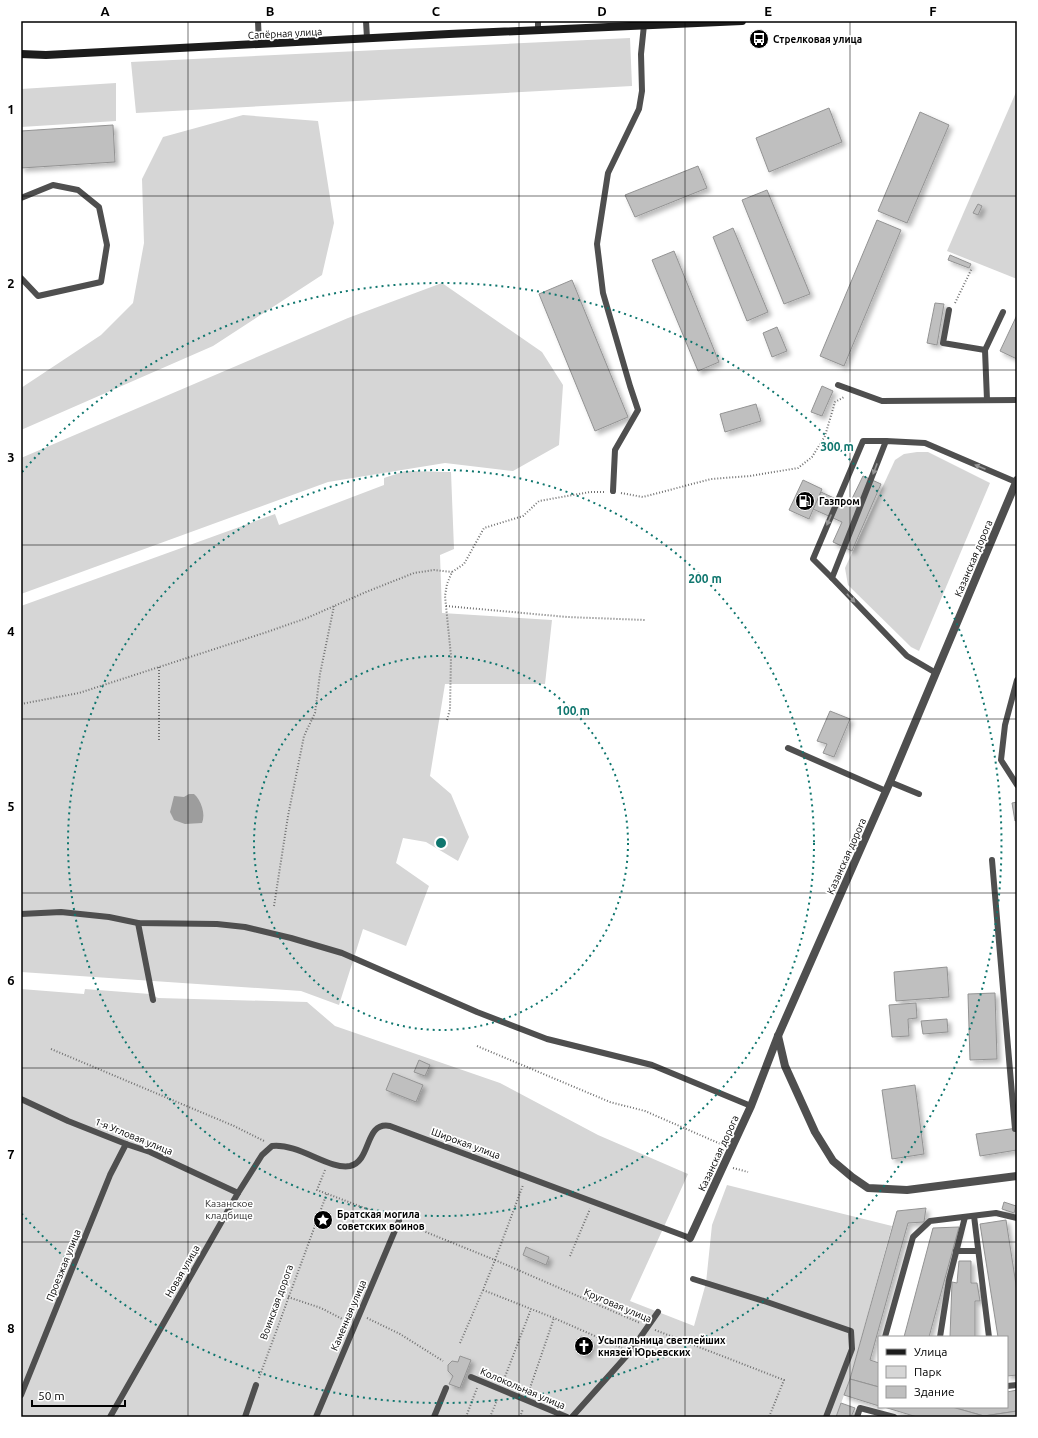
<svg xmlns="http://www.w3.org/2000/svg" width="1038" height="1438" font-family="Ubuntu,sans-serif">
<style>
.green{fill:#d6d6d6}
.water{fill:#9d9d9d}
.building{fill:#bfbfbf;stroke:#939393;filter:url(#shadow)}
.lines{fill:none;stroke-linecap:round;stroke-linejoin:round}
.path{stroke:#717171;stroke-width:2;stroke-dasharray:1 2;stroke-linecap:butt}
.lane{stroke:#4f4f4f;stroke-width:6}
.street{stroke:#4f4f4f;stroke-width:8}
.secondary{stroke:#1c1c1c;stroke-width:8}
.oneway{fill:#959595}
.grid{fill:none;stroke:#000;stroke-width:1;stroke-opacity:0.55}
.ring{fill:none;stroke:#0f766e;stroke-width:2;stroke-dasharray:2 4}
.labels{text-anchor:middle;stroke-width:3.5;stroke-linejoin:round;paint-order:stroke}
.street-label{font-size:10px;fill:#000;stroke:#fff}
.poi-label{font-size:10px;font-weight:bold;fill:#000;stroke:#fff;text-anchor:start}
.park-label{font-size:10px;fill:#2d2d2d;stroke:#fff}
.centre{fill:#0f766e;stroke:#fff;stroke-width:2}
.ring-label{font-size:12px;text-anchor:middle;font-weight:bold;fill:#0f766e;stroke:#fff;stroke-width:3.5;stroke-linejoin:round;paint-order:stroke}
.neatline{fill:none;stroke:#000;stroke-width:1.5}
.grid-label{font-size:13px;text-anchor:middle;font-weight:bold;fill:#000}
</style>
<defs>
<filter id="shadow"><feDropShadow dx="3.5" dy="3.5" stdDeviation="2" flood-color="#0004"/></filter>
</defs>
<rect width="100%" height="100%" fill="#fff"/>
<g class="green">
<path d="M630 38 632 86 136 113 131 62Z"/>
<path d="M116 83V121L21 127V89Z"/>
<path d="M1017 90V279L947 251Z"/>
<path d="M243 115 318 121 334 223 322 275 213 346 21 430V388L101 335 133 303 144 243 142 179 163 137Z"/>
<path d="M442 283 542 352 563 385 559 445 513 471 445 463 328 482 21 594V458L348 318Z"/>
<path d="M917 452H928L990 483 919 651 911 647 848 585 845 568 895 460 904 454Z"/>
<path d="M405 471 451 472 454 549 440 555 442 613 552 620 545 684H445L430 776 451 794 469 837 458 861 426 842 403 838 396 863 429 886 406 946 363 929 339 1005 301 991 21 972V606L275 514 279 525 384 485V478Z"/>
<path d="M21 989 84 994 85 989 150 994 158 998 307 1002 335 1026 500 1083 598 1135 688 1174 630 1301 694 1326 706 1283 712 1225 727 1185 892 1226 850 1379 836 1417H21Z"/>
</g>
<path class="water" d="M189 794H194C201 800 206 814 202 823L185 824 174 820 170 812 174 796 184 797Z"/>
<g class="building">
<path d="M829 108 842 142 769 172 756 138Z"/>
<path d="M920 112 949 125 907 223 878 211Z"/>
<path d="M113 125 115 162 21 168V131Z"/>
<path d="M698 166 707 188 635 217 625 195Z"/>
<path d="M767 190 810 294 784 304 742 200Z"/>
<path d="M978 204 982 206 978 215 973 213Z"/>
<path d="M877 220 901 230 844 366 820 356Z"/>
<path d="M733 228 768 312 747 321 713 237Z"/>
<path d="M674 251 719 362 698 371 652 260Z"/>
<path d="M950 255 971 264 969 268 948 260Z"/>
<path d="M572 280 628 417 595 431 539 294Z"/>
<path d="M935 303 944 304 937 345 927 343Z"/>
<path d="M1017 315V359L1000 351Z"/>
<path d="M777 327 787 351 772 357 763 333Z"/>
<path d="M822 386 833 391 822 416 811 412Z"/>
<path d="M756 404 761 421 725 432 720 414Z"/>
<path d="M863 476 881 484 852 551 833 542 842 522 813 509 821 492 849 505Z"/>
<path d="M803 480 822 489 809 519 789 510Z"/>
<path d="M830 711 850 719 834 757 823 753 827 744 817 741Z"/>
<path d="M1017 802V820L1015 821 1012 803Z"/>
<path d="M947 967 949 997 896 1001 894 972Z"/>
<path d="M995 993 997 1059 970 1060 968 994Z"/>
<path d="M916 1003 917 1018 908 1019 909 1036 892 1037 889 1005Z"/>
<path d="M947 1019 948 1032 923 1034 921 1021Z"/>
<path d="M419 1060 430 1065 425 1076 414 1072Z"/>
<path d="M393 1073 423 1085 416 1102 386 1090Z"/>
<path d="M915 1085 924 1154 892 1159 882 1090Z"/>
<path d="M1017 1128V1150L980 1156 976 1134Z"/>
<path d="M1004 1202 1016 1206 1014 1213 1002 1209Z"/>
<path d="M926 1208 924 1222 908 1223 870 1360 879 1363V1387L850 1379 897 1211Z"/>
<path d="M1006 1220 1017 1291V1375L1007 1376V1337H998L980 1224Z"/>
<path d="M959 1227 929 1337H904L933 1228Z"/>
<path d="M526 1247 549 1257 546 1265 523 1255Z"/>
<path d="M959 1261H971V1283H977L980 1301H975V1337H950L952 1282 957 1283Z"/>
<path d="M581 1336 593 1342 587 1356 575 1350Z"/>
<path d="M460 1356 471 1360 460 1388 449 1384 453 1376 448 1371V1365L452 1361 458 1362Z"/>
<path d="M850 1379 879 1387V1406L844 1395Z"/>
<path d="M1017 1390V1411L984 1416 952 1407H1007V1392Z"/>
<path d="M841 1403 855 1408 851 1417H836Z"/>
<path d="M884 1407H952L984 1416 1017 1411V1417H917Z"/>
</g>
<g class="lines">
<g class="path">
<path d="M955 303 972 268"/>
<path d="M621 493 643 497 711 479 750 476 798 468 812 457 825 436 835 402 844 397"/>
<path d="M446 606 567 617 645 620"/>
<path d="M159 667V741"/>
<path d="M21 704 79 693 267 632 307 618 366 592 414 573 434 570 452 572"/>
<path d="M447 720 450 709 451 656 445 596 447 584 452 572 464 564 484 528 523 516 539 501 590 492H605"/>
<path d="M274 906 288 816 304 736 315 713 320 674 334 606"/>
<path d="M477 1046 610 1102 645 1111 723 1145"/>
<path d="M51 1049 234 1126 264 1141"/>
<path d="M733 1168 748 1172"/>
<path d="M325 1170 317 1190 391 1218"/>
<path d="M406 1224 495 1260 523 1185"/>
<path d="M570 1256 590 1209"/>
<path d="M483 1290 554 1318 622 1348"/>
<path d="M288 1297 321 1308 346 1321"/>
<path d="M367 1318 400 1334 443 1361"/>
<path d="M655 1330 784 1380 769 1417"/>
<path d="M460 1343 483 1290 495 1260 640 1323"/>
<path d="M259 1378 327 1193"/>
<path d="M503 1382 531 1309"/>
<path d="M529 1391 554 1318"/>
<path d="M466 1417 477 1388"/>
<path d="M490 1417 498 1398"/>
<path d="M520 1417 523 1409"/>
</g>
<g class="lane">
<path d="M258 21 259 44"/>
<path d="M366 21 367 38"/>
<path d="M538 21V30"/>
<path d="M21 198 53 185 78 190 99 207 107 245 101 282 38 296 21 278"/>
<path d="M949 310 943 343 985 350"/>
<path d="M838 385 882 401 1017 400"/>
<path d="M987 400 985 350 1003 312"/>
<path d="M613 491 615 450 638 410 630 386 603 293 597 244 608 173 639 109 642 91 641 54 644 25"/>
<path d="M832 578 813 559 863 441H886"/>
<path d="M936 673 907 656 832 578 886 441 925 443 1016 482"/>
<path d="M1017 680 1005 725 1001 760 1017 785"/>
<path d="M788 748 886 791"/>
<path d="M890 782 919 794"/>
<path d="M992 860 1015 1129"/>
<path d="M21 914 61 912 109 917 138 923 217 924 245 927 291 938 342 953 477 1012 547 1039 652 1065 751 1106"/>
<path d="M138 923 153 1000"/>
<path d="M21 1099 68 1121 126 1144 150 1152 238 1193"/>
<path d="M974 1216 989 1337"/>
<path d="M956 1251H978"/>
<path d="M693 1279 767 1302 851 1331 852 1349 826 1417"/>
<path d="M885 1337 913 1237 930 1221 996 1213 1017 1218"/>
<path d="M940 1337 949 1280 965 1217"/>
<path d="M471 1377 567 1417"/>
<path d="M1007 1386 1017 1385"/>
<path d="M21 1395 110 1175 126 1144"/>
<path d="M110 1417 238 1193 262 1155 272 1146C299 1143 329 1170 350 1166 372 1161 364 1121 390 1126L690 1238"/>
<path d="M245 1417 256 1385"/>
<path d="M316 1417 399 1221"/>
<path d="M434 1417 446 1388"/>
<path d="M572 1417 630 1352 658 1312"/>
<path d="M857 1417 860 1408 894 1417"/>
</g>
<g class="street">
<path d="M778 1036 785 1066 815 1132 833 1161 852 1177 868 1188 907 1190 1017 1176"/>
<path d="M690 1238 751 1106 778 1036 890 782 1017 480"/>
</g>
<path class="secondary" d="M21 54 46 55 449 34 742 21"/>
</g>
<defs><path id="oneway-solid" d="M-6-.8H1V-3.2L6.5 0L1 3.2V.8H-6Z"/></defs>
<g class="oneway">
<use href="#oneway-solid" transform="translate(980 467) rotate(-157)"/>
<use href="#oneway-solid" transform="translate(875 469) rotate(111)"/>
<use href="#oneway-solid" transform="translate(829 520) rotate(113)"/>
<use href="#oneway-solid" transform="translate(851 598) rotate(46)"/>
</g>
<path class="grid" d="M188 21V1417M353 21V1417M519 21V1417M685 21V1417M850 21V1417M21 196H1017M21 370H1017M21 545H1017M21 719H1017M21 893H1017M21 1068H1017M21 1242H1017"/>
<g class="ring">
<circle cx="441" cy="843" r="187"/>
<circle cx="441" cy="843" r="373"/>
<path d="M22 472A560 560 0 1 1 22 1214"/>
</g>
<defs>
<symbol id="bus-disc" viewBox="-11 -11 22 22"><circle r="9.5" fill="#000" stroke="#fff"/><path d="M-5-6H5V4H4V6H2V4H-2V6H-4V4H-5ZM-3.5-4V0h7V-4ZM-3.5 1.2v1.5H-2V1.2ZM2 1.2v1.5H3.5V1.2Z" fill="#fff"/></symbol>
<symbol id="fuel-disc" viewBox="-11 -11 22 22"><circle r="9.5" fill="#000" stroke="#fff"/><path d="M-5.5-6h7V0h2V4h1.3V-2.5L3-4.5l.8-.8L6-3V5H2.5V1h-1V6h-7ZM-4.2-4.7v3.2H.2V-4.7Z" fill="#fff"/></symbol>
<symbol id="sight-disc" viewBox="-11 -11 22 22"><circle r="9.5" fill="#000" stroke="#fff"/><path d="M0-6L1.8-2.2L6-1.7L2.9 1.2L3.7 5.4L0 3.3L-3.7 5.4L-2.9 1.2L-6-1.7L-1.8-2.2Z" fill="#fff"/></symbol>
<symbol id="church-disc" viewBox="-11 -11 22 22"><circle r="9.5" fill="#000" stroke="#fff"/><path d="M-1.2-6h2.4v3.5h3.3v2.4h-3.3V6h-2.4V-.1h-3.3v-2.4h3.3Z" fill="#fff"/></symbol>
</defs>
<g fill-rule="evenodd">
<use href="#bus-disc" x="748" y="28" width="22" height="22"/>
<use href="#fuel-disc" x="794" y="490" width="22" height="22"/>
<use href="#sight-disc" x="312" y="1209" width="22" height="22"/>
<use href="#church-disc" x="573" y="1335" width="22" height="22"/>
</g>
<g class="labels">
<g class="street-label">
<text transform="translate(285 33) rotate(-3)" y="4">Сапёрная улица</text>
<text transform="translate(973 558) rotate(-67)" y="4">Казанская дорога</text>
<text transform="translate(846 856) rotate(-66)" y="4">Казанская дорога</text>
<text transform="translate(134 1136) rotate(22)" y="4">1-я Угловая улица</text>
<text transform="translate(466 1143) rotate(20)" y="4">Широкая улица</text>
<text transform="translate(718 1153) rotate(-65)" y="4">Казанская дорога</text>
<text transform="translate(63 1265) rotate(-68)" y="4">Проезжая улица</text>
<text transform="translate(182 1271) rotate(-60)" y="4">Новая улица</text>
<text transform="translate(276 1302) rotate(-70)" y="4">Воинская дорога</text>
<text transform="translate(618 1305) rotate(23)" y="4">Круговая улица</text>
<text transform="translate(348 1315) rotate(-67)" y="4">Каменная улица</text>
<text transform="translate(523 1388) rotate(23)" y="4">Колокольная улица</text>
</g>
<g class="poi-label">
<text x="773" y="43">Стрелковая улица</text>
<text x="819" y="505">Газпром</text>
<text x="337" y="1218">Братская могила<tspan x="337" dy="12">советских воинов</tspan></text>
<text x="598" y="1344">Усыпальница светлейших<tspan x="598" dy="12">князей Юрьевских</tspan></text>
</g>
<g class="park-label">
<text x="229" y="1207">Казанское<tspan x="229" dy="12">кладбище</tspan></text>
</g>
</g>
<circle cx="441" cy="843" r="6" class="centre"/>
<g class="ring-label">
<text x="837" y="451">300 m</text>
<text x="705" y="583">200 m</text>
<text x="573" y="715">100 m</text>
</g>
<rect width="1038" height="1438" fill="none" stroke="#ffffff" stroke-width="44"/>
<rect x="878" y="1336" width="130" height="72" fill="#ffffff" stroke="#999999"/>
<rect x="886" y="1349" width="20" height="6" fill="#1c1c1c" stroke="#999999"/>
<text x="914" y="1356" font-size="12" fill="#000000">Улица</text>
<rect x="886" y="1366" width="20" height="12" fill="#d6d6d6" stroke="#999999"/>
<text x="914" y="1376" font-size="12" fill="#000000">Парк</text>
<rect x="886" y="1386" width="20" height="12" fill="#bfbfbf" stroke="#999999"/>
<text x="914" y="1396" font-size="12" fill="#000000">Здание</text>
<path d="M32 1400v6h93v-6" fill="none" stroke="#000000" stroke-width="2"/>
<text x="38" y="1400" font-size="12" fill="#000000" stroke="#ffffff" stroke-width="3" paint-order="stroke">50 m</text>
<rect x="22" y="22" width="994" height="1394" class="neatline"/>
<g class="grid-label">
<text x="105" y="16">A</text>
<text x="270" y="16">B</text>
<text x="436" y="16">C</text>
<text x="602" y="16">D</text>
<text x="768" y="16">E</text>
<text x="933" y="16">F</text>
<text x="11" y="114">1</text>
<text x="11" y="288">2</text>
<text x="11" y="462">3</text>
<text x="11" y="636">4</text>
<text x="11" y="811">5</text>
<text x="11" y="985">6</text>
<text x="11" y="1159">7</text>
<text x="11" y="1333">8</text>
</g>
</svg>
